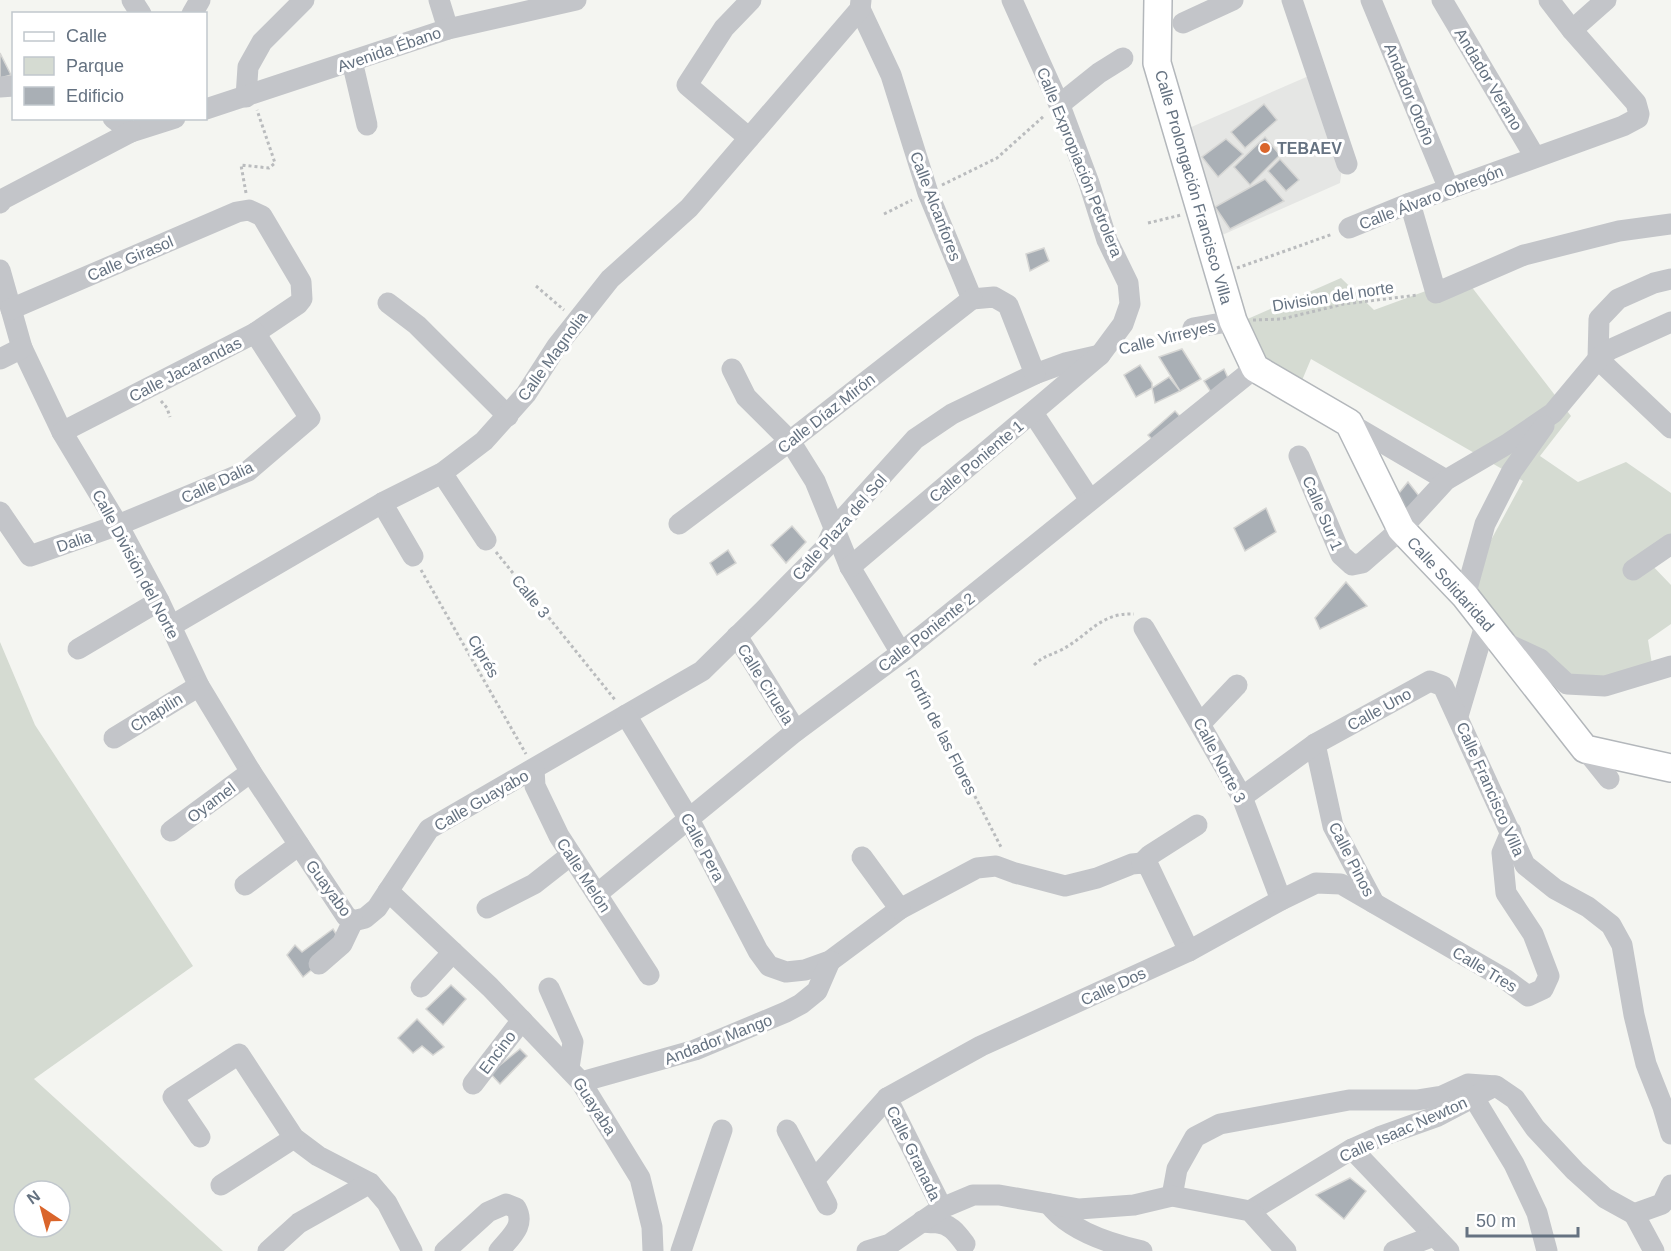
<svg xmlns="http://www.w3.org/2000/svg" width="1671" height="1251" font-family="Helvetica,sans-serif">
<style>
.built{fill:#e5e6e4}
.green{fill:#d5dbd2;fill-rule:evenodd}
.building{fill:#a9afb5;stroke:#d6d6d4;stroke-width:1.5}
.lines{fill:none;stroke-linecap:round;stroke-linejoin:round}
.major-casing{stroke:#b3b7bb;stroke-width:30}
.path{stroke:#babcbe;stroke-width:3;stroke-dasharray:3 3;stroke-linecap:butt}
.minor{stroke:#c3c5c9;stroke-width:21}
.major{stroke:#fff;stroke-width:27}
.poi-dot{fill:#da652b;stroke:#fff;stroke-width:2}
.labels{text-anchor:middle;stroke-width:6;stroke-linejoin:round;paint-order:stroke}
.street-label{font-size:16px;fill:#657281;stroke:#fff}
.poi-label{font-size:16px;font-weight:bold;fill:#657281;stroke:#fff;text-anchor:start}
</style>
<rect width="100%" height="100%" fill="#f4f5f1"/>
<path class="built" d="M1311 75 1342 168 1340 183 1220 236 1189 128Z"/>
<g class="green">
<path d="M1464 277 1571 416 1540 456 1578 482 1626 462 1671 493V547L1647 560 1671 585V624L1648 640 1653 670 1572 684 1510 644 1471 577 1523 481 1311 359 1295 397 1269 382 1243 321 1341 278 1374 310Z"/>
<path d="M0 642 35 725 193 966 34 1079 223 1251H0ZM24 1191H60V1227H24Z"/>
</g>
<g class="building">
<path d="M0 53 11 75 0 78Z"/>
<path d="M1264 104 1277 120 1245 148 1231 132Z"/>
<path d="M1265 137 1280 155 1250 185 1234 167Z"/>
<path d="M1226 139 1243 154 1218 177 1202 157Z"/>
<path d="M1280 159 1299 180 1286 191 1268 171Z"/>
<path d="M1265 179 1284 201 1230 229 1215 207Z"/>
<path d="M1044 248 1049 261 1030 271 1026 254Z"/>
<path d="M1182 349 1201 379 1180 391 1159 357Z"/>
<path d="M1140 365 1152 383V388L1136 397 1124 375Z"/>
<path d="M1224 369 1232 387 1214 397 1204 381Z"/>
<path d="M1169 377 1180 391 1155 403 1152 388Z"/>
<path d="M1175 411 1186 423 1158 446 1148 435Z"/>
<path d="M1408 482 1419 496 1407 512 1395 498Z"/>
<path d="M1266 508 1276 532 1245 551 1234 528Z"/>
<path d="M792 526 806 542 786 563 771 545Z"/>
<path d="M728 550 736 563 717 575 710 563Z"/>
<path d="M1346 582 1367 606 1320 629 1315 618Z"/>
<path d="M333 929 342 944 303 977 287 955 295 945 302 952Z"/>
<path d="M451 985 466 999 443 1025 426 1009Z"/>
<path d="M417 1019 444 1047 433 1055 422 1046 413 1053 398 1038Z"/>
<path d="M520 1049 527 1056 500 1084 490 1073Z"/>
<path d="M1350 1178 1366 1191 1344 1219 1316 1195Z"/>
</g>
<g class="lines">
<defs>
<path id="major" d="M1158 0 1157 63 1233 321 1255 368 1349 423 1401 529 1465 596 1585 749 1671 768"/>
</defs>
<use href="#major" class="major-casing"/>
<g class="path">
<path d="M942 185 997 158 1045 115"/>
<path d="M246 193 241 165 269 168 275 163 257 110"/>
<path d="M884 214 912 200"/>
<path d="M1148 223 1181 215"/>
<path d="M1237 268 1333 234"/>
<path d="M536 286 564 310"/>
<path d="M1253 320 1282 319 1344 304 1418 295"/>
<path d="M1128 347 1176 333"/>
<path d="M161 401 167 408 170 417"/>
<path d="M496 552 616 701"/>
<path d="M421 570 526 754"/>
<path d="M1034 665C1044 656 1048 656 1059 651 1087 638 1099 612 1134 614"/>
<path d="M909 668 1002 849"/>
</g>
<g class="minor">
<path d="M132 0 141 14"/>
<path d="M439 0 448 29"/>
<path d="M1292 0 1347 164"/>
<path d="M1371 0 1449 189"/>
<path d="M1442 0 1535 157"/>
<path d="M860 9 891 75 928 193 972 299"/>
<path d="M192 14 200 0"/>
<path d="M1183 23 1233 0"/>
<path d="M1572 30 1606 0"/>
<path d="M352 61 367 125"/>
<path d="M0 87 14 86"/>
<path d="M246 97 248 67 262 42 304 0"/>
<path d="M1059 105 1099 73 1123 58"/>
<path d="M206 109 448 29 576 0"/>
<path d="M113 118 131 132 175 118"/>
<path d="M749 138 687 85 724 28 751 0"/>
<path d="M0 203 3 199 131 132"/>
<path d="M1410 203 1436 293 1524 255 1619 231 1671 224"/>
<path d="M1349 228 1410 203 1623 126 1638 118 1639 114 1636 103 1572 30 1549 0"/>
<path d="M0 270 22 348 62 432 118 525 159 601 199 686 251 772 346 916 353 921 365 918 377 908 429 829 702 671 764 610 825 548 834 529 915 439 952 414 1035 374 1065 363 1100 355"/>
<path d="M1671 279 1654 283 1618 299 1599 319 1598 359 1671 428"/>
<path d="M972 299 994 297 1008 305 1035 374"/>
<path d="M388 303 417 325 508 416"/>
<path d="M11 309 237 212 249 210 262 216 301 282 302 299 298 304 255 333 62 432"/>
<path d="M1193 328 1233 321"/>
<path d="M0 359 22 348"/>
<path d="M732 369 746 397 790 441 815 481 850 567 901 653"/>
<path d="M1033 413 1090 500"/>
<path d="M1349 423 1446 480"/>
<path d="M1299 456 1341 555 1352 565 1362 563 1401 529 1446 480 1509 443 1553 413 1598 359 1609 350 1671 322"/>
<path d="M442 473 486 540"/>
<path d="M382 503 413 556"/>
<path d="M0 512 30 556 118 525 248 471 310 418 255 333"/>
<path d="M679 524 790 441 972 299"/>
<path d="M850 567 1100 355 1123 324 1130 304 1128 283 1107 240 1089 183 1062 111 1012 0"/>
<path d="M1633 570 1671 544"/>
<path d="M1465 596 1485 524 1512 471 1544 426"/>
<path d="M171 626 382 503 442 473 484 441 526 394 557 346 610 279 689 208 860 9 861 0"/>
<path d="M1144 628 1242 797 1281 900"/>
<path d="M737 636 796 731"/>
<path d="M1501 641 1540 659 1567 684 1605 686 1671 666"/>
<path d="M78 649 159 601"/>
<path d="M626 715 689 819 758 951 769 966 786 972 805 970 830 961 900 909 977 868 996 866 1015 873 1065 886 1097 878 1132 864 1142 863"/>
<path d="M1458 716 1486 622"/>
<path d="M1201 723 1237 685"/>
<path d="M114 738 199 686"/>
<path d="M1315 744 1333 826 1374 903"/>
<path d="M1585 749 1609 779"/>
<path d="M534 769 535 786 559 836 649 975"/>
<path d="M1242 797 1315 744 1430 681 1443 686 1525 865 1555 889 1588 907 1611 925 1622 945 1634 1015 1646 1064 1663 1107 1671 1134"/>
<path d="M171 831 251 772"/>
<path d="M862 857 900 909"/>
<path d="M1142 863 1149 867 1189 951"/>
<path d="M1142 863 1150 855 1197 825"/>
<path d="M245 885 299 845"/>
<path d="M388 891 490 987 581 1082 640 1178 652 1227 653 1251"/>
<path d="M597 894 796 731 901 653 1255 368"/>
<path d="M487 908 534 884 571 855"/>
<path d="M319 964 342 944 353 921"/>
<path d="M421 987 453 952"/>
<path d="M549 988 573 1042 569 1068"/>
<path d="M581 1082 695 1050 786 1012 801 1004 817 991 830 961"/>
<path d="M473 1084 522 1020"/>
<path d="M887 1098 942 1208"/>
<path d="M1474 1098 1514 1164 1537 1213 1547 1251"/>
<path d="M787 1130 827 1205"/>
<path d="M200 1137 173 1097 239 1054 294 1138 318 1156 370 1183 387 1203 412 1251"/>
<path d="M1352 1149 1449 1251"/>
<path d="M814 1180 887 1098 981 1046 1189 951 1281 900 1316 883 1341 884 1505 979 1528 996 1543 989 1549 976 1533 934 1506 893 1502 853 1511 832"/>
<path d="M221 1185 294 1138"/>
<path d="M1172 1196 1177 1169 1195 1137 1220 1124 1349 1100H1417L1442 1096 1468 1084 1496 1086 1515 1099 1535 1128 1575 1171 1605 1198 1634 1214"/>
<path d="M1049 1204C1069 1231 1111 1244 1142 1251"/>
<path d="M1250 1211 1352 1149 1379 1137 1438 1116 1495 1086"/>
<path d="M1634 1214 1662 1204 1671 1185"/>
<path d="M1634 1214 1654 1251"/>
<path d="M922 1221C929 1224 931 1222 937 1223 950 1223 958 1235 965 1244"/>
<path d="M268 1251 299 1223 370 1183"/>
<path d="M445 1251 488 1212 506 1204 516 1208C526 1226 510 1237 499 1251"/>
<path d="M681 1251 722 1130"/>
<path d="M867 1251 890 1244 942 1208 973 1195H999L1079 1209 1134 1205 1172 1196 1250 1211 1286 1251"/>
<path d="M1394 1251 1434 1236"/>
</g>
<use href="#major" class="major"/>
</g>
<circle class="poi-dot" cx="1265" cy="148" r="6"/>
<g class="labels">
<g class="street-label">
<text transform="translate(389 49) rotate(-19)" y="6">Avenida Ébano</text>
<text transform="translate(1489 79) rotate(59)" y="6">Andador Verano</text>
<text transform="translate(1410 94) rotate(68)" y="6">Andador Otoño</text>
<text transform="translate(1080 162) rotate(68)" y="6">Calle Expropiación Petrolera</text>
<text transform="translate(1194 187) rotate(74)" y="6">Calle Prolongación Francisco Villa</text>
<text transform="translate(1431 197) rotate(-21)" y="6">Calle Álvaro Obregón</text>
<text transform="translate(936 206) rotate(69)" y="6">Calle Alcanfores</text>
<text transform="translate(130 258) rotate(-23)" y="6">Calle Girasol</text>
<text transform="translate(1333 296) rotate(-9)" y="6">Division del norte</text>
<text transform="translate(1167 337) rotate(-14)" y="6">Calle Virreyes</text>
<text transform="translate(552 356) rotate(-54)" y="6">Calle Magnolia</text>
<text transform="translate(185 369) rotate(-27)" y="6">Calle Jacarandas</text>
<text transform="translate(826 413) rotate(-38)" y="6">Calle Díaz Mirón</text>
<text transform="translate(976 461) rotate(-40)" y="6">Calle Poniente 1</text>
<text transform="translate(217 482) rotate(-25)" y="6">Calle Dalia</text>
<text transform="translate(1323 513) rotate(67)" y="6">Calle Sur 1</text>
<text transform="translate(839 527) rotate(-49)" y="6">Calle Plaza del Sol</text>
<text transform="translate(74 541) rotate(-19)" y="6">Dalia</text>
<text transform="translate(136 564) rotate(62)" y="6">Calle División del Norte</text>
<text transform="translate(1451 584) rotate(48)" y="6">Calle Solidaridad</text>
<text transform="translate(531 596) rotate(51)" y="6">Calle 3</text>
<text transform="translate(926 632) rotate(-38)" y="6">Calle Poniente 2</text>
<text transform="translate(484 656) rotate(60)" y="6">Ciprés</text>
<text transform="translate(766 684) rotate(58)" y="6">Calle Ciruela</text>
<text transform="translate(1379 709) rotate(-29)" y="6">Calle Uno</text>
<text transform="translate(156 712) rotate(-32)" y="6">Chapilin</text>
<text transform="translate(942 732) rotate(63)" y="6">Fortín de las Flores</text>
<text transform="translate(1220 760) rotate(62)" y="6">Calle Norte 3</text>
<text transform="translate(1491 789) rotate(66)" y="6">Calle Francisco Villa</text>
<text transform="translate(481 800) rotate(-30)" y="6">Calle Guayabo</text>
<text transform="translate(211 802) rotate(-37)" y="6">Oyamel</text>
<text transform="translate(703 847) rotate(62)" y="6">Calle Pera</text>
<text transform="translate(1352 859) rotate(63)" y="6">Calle Pinos</text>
<text transform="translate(584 875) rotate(57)" y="6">Calle Melón</text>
<text transform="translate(329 888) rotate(54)" y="6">Guayabo</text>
<text transform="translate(1485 969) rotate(31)" y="6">Calle Tres</text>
<text transform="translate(1113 986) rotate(-25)" y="6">Calle Dos</text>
<text transform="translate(718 1039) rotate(-21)" y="6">Andador Mango</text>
<text transform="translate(497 1052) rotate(-53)" y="6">Encino</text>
<text transform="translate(595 1106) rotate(57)" y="6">Guayaba</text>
<text transform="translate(1403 1129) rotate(-24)" y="6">Calle Isaac Newton</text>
<text transform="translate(914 1153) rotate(64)" y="6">Calle Granada</text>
</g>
<g class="poi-label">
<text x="1277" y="154">TEBAEV</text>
</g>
</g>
<rect x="12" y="12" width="195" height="108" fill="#ffffff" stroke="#c1c7cd" stroke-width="1.5"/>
<rect x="24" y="32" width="30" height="9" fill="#ffffff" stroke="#c1c7cd" stroke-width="1.5"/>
<text x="66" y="42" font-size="18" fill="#657281">Calle</text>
<rect x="24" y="57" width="30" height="18" fill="#d5dbd2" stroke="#c1c7cd" stroke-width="1.5"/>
<text x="66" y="72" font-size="18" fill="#657281">Parque</text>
<rect x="24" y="87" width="30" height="18" fill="#a9afb5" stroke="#c1c7cd" stroke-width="1.5"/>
<text x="66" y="102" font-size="18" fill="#657281">Edificio</text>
<g transform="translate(42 1209) rotate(324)"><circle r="28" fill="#ffffff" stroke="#c1c7cd" stroke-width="1.5"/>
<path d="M0-4.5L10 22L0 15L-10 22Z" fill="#da652b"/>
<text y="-9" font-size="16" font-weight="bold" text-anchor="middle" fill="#657281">N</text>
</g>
<path d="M1467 1227v9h111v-9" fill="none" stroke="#657281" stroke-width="3"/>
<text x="1476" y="1227" font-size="18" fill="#657281" stroke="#ffffff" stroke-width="4.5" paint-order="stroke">50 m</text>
</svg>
